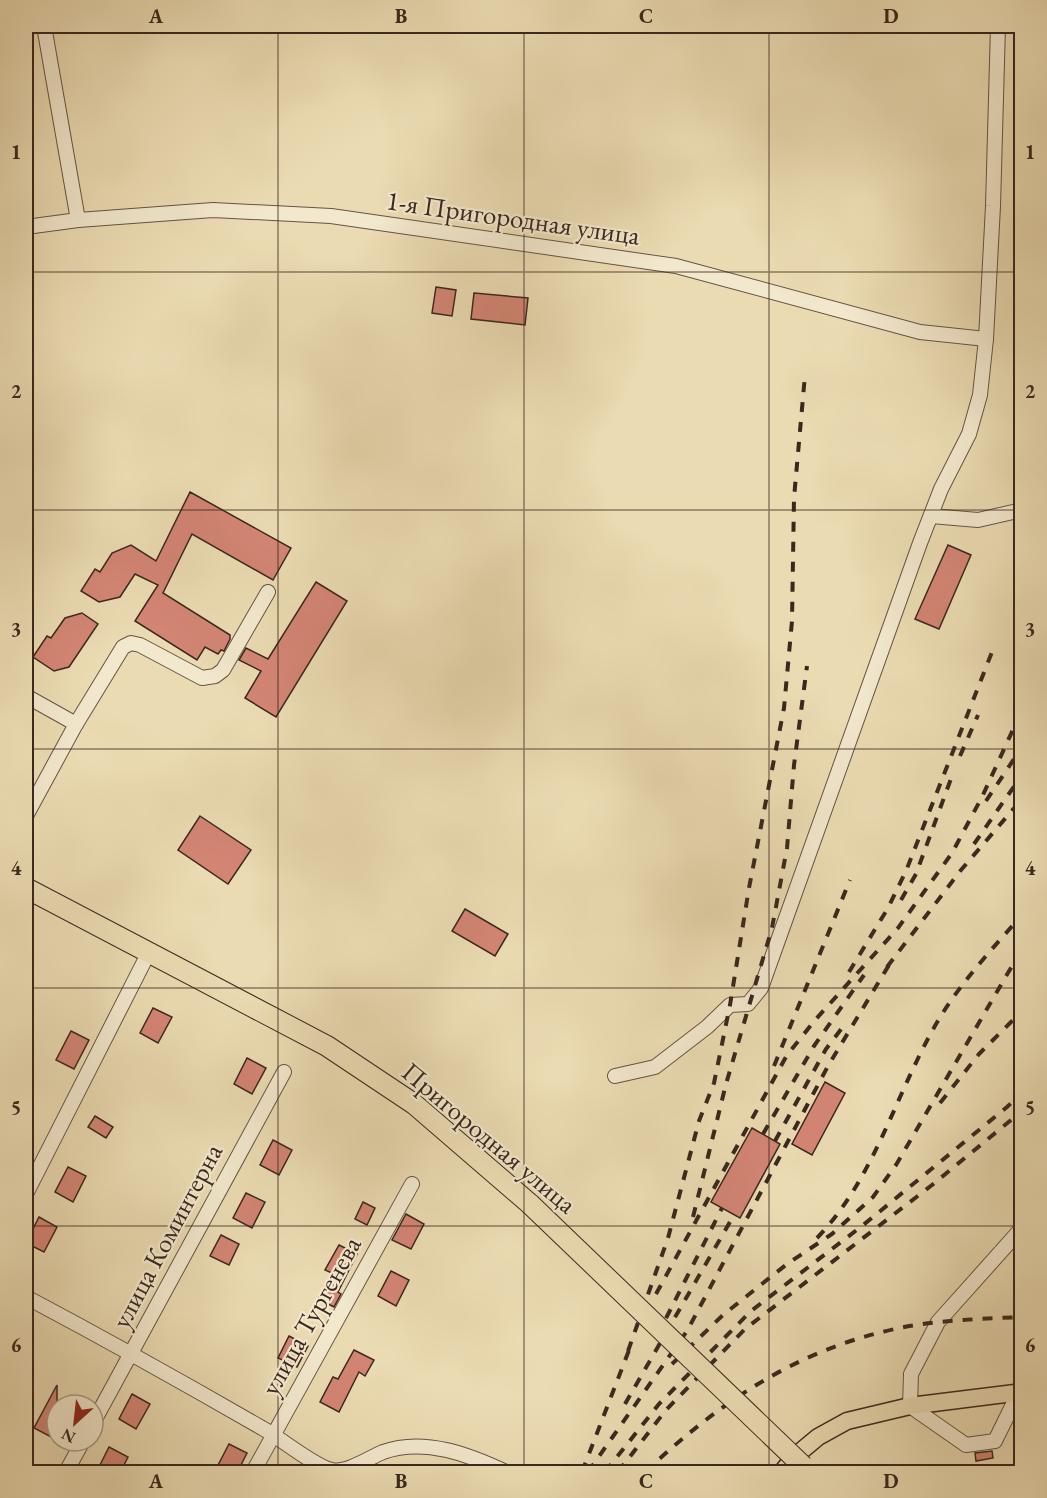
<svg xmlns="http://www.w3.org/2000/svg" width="1047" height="1498" font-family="'EB Garamond',serif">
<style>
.building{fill:#d38574;stroke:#3a271f;stroke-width:1.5}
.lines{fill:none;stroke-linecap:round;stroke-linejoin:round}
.minor-casing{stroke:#665444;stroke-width:16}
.major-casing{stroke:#3a271f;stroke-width:19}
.highway-casing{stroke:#3a271f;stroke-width:22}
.minor{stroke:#f2e8cd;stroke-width:14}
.major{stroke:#ebdbb2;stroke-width:16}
.highway{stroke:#ebdbb2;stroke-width:20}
.rail{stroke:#3a271f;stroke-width:4;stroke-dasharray:10 10;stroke-linecap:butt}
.highway-bridge-casing{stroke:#3a271f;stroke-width:22;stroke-linecap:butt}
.highway-bridge{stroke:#ebdbb2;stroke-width:20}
.grid{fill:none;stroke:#3a271f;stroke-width:1.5;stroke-opacity:0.55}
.labels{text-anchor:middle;stroke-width:4.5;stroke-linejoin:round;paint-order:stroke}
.street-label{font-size:27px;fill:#3a271f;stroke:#f2e8cd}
.neatline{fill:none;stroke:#3a271f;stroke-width:2}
.grid-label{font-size:20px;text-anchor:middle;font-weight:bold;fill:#3a271f}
</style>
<rect width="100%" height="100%" fill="#ebdbb2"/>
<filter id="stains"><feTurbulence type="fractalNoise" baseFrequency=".00333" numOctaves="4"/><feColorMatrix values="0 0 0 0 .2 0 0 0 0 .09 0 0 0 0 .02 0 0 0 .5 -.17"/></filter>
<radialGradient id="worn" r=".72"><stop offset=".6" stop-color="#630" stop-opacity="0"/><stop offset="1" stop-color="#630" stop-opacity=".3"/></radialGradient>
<g class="building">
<path d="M436 287 456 290 452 316 432 313Z"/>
<path d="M474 293 528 298 525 325 471 319Z"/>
<path d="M190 492 291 548 273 580 192 534 163 593 230 635V639L224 651 221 650 218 654 205 647 197 660 135 621 158 585 135 574 120 597 99 602 81 591 95 569 100 572 112 553 131 545 156 561Z"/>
<path d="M948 545 971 555 939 629 915 619Z"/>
<path d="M316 582 347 601 276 717 245 698 261 671 239 660 246 648 268 659Z"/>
<path d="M82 613 98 624 69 667 54 671 33 657 47 636 51 638 65 618Z"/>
<path d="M200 816 251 850 228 884 178 850Z"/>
<path d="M465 909 508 934 495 956 452 931Z"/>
<path d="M153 1008 172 1017 158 1043 140 1033Z"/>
<path d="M71 1031 89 1040 74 1069 56 1060Z"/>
<path d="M247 1058 266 1068 252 1094 234 1084Z"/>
<path d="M825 1082 845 1093 812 1155 792 1144Z"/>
<path d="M95 1116 113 1127 106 1138 88 1127Z"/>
<path d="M752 1128 780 1144 740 1218 711 1202Z"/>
<path d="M273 1140 292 1150 279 1175 260 1165Z"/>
<path d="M68 1167 86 1176 73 1202 55 1192Z"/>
<path d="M246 1193 265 1202 252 1228 233 1218Z"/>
<path d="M363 1202 375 1208 367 1225 355 1219Z"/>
<path d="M406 1214 424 1224 411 1249 392 1240Z"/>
<path d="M39 1217 57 1227 44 1252 26 1243Z"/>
<path d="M221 1235 239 1244 229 1265 210 1256Z"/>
<path d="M339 1245 357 1254 338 1292 341 1294 334 1307 318 1299 332 1273 325 1270Z"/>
<path d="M391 1271 409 1280 396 1306 378 1296Z"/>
<path d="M289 1336 308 1346 297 1367 278 1358Z"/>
<path d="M354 1350 374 1360 365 1376 359 1372 339 1412 320 1402 333 1377 338 1379Z"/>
<path d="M57 1385V1440L34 1428Z"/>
<path d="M132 1394 150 1404 136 1429 119 1419Z"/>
<path d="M229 1444 247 1453 237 1473H222L216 1469Z"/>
<path d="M109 1447 128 1457 120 1473H96Z"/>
<path d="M992 1451 993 1458 976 1461 975 1453Z"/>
</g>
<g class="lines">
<defs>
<g id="minor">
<path d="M44 26 78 220"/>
<path d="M26 227 78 220 213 210 331 216 676 266 920 332 986 339"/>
<path d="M931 516 978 520 1022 510"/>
<path d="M26 696 76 724 26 816"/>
<path d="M76 724 123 647 131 643 140 645 202 678 215 676 223 670 268 592"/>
<path d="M615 1076 655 1067 707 1027 730 1005 748 1004 761 988 920 543 941 489 969 434 980 395 986 339 993 206 998 26"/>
<path d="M26 1194 149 952"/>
<path d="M26 1297C105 1339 184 1383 262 1428 279 1437 315 1467 332 1470 347 1473 369 1458 383 1452 424 1437 470 1455 506 1472"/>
<path d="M1019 1392 995 1441 966 1445 910 1406 911 1374 938 1322 1022 1228"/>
<path d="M93 1423 284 1072"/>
<path d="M66 1472 83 1441"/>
<path d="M253 1472 412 1184"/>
</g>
<path id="major" d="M782 1472 794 1457 818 1437 847 1421 910 1406 1022 1392"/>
<path id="highway" d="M26 888 327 1046 414 1104 530 1204"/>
</defs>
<use href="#minor" class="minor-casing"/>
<use href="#major" class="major-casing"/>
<use href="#highway" class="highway-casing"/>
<use href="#minor" class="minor"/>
<use href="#major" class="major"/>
<use href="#highway" class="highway"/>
<g class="rail">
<path d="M960 756 978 715"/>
<path d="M986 801 1022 747"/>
<path d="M974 844 1022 775"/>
<path d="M901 900 916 874 952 776"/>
<path d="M887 967 961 870 1022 799"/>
<path d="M849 972 888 908 906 871 992 652"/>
<path d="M774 1066 850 880"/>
<path d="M940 1103 979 1054 1022 1011"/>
<path d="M763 1134 814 1046 864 975"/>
<path d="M775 1141 826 1049 842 1028"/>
<path d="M693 1217 726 1084 772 928 787 848 794 765 807 666"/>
<path d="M817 1238C876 1177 896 1091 939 1019 962 981 993 948 1022 915"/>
<path d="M656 1294 787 1055 816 1019 898 928 952 853 982 797 1022 710"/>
<path d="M657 1336 722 1208"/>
<path d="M628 1351 668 1238 699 1121 714 1083 730 1005 749 888 784 708 792 621 794 498 805 375"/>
<path d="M672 1364 723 1315 787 1264 832 1234 873 1197 896 1165 1012 966"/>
<path d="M625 1404 734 1215"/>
<path d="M582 1472 631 1345"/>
<path d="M588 1472 687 1331 828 1066 892 960"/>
<path d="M605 1472 659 1404 751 1311 862 1226 1007 1107 1022 1093"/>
<path d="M618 1472 666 1410 745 1329 932 1185 1022 1111"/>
<path d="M645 1472C719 1403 794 1351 895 1329 936 1320 979 1319 1022 1317"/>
</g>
<defs>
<path id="highway-bridge" d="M530 1204 803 1466"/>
</defs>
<use href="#highway-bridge" class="highway-bridge-casing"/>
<use href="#highway-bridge" class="highway-bridge"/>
</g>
<path class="grid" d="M278 26V1472M524 26V1472M769 26V1472M26 272H1022M26 510H1022M26 749H1022M26 988H1022M26 1226H1022"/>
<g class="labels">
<g class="street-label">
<text transform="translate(513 218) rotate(8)" y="9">1-я Пригородная улица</text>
<text transform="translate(489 1138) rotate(40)" y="9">Пригородная улица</text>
<text transform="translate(167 1236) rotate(-62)" y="9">улица Коминтерна</text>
<text transform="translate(311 1316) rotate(-61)" y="9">улица Тургенева</text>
</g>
</g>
<rect width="1047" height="1498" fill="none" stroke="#ebdbb2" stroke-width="66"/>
<g transform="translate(75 1423) rotate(207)"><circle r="28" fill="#f2e8cd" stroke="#a89b87" stroke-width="1.5"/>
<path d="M0-4.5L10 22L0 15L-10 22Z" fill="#8f2418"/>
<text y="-9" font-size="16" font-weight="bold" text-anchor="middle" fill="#3a271f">N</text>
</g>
<rect x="33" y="33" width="981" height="1432" class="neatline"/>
<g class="grid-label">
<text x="156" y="23">A</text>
<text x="401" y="23">B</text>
<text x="646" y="23">C</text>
<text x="891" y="23">D</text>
<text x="16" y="159">1</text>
<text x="1030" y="159">1</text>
<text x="16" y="398">2</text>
<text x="1030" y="398">2</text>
<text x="16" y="636">3</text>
<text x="1030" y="636">3</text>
<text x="16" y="875">4</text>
<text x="1030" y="875">4</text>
<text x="16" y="1114">5</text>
<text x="1030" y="1114">5</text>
<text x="16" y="1352">6</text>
<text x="1030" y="1352">6</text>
<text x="156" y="1488">A</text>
<text x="401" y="1488">B</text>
<text x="646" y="1488">C</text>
<text x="891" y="1488">D</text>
</g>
<rect width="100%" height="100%" filter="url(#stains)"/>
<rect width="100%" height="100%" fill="url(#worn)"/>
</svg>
